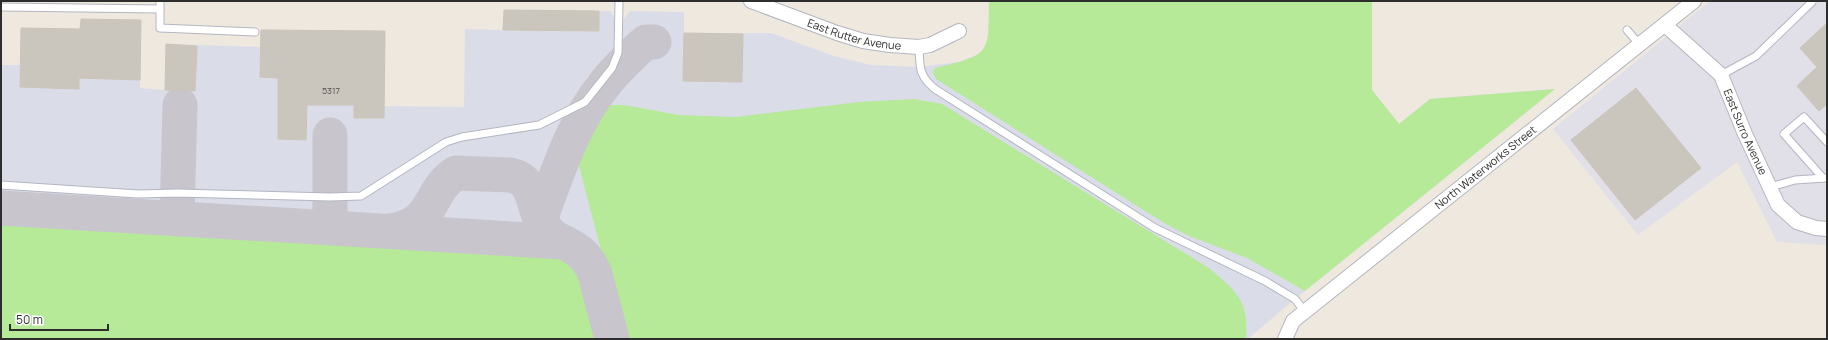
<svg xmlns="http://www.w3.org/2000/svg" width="1828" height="340" font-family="Manrope,sans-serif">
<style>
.industrial{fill:#e1dfe8}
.airport{fill:#dadde8}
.green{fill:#b6e998}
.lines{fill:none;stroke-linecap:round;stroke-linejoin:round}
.taxiway{stroke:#c8c6cc;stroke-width:35}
.building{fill:#cbc6bd;stroke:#cbc4b8}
.lane-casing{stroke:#b3b6c1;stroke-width:9}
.street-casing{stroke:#b3b6c1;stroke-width:16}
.lane{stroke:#fff;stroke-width:7}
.street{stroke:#fff;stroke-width:14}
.labels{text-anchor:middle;stroke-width:4;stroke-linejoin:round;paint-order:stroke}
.number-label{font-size:9px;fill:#545351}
.street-label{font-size:11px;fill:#2d2d2d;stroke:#fff}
</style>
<rect width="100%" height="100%" fill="#efe8df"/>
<path class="industrial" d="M1710 1H1827V245L1777 242 1737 162 1638 235 1553 129Z"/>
<path class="airport" d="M989 1H1372V90L1399 124 1430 99 1555 89 1295 299 1248 339H1V65H20L21 28 80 29 82 19 141 21 140 88 165 90 166 44 260 47 261 30 385 31 384 106 464 107 465 29 503 30 504 10 611 11 615 20H623L630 11 684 12V33H771L834 56 871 65 920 67 959 62 979 54 985 47 988 41Z"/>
<g class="green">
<path d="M989 1H1372V90L1399 124 1430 99 1555 89 1305 291 1247 258 1189 236 1164 223 936 79 933 73 935 68C989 55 989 56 989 1Z"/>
<path d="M914 99 942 104 1209 268C1237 292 1249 300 1246 339H624L577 158C580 139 592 122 601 105H624L679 115 735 117 859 102Z"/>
<path d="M1 219 560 251 576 258 582 266 600 337V339H1Z"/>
</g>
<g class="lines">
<g class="taxiway">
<path d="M1 208 563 242C580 250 588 257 595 274L612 339"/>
<path d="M177 219 180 105"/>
<path d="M540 220C557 174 572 124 604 85 614 71 628 59 640 47L646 42H654"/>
<path d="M330 228V135"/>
<path d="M389 231C437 225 426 192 456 173L511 175C545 183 525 226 563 242"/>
</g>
</g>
<g class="building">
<path d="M504 10 599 11V31L503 30Z"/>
<path d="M81 19 141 20 140 80 79 78V89L20 87 21 28 80 29Z"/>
<path d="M1827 23V104L1819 111 1797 86 1817 67 1800 48Z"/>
<path d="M261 30 385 31 384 118H354V105H307L306 140 278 139V78L260 77Z"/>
<path d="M684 33 743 34 742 82 683 81Z"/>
<path d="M166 44 197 46 195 91 165 90Z"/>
<path d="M1636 88 1701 168 1635 220 1571 140Z"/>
</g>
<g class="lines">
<defs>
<g id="lane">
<path d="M160 1V28L255 32"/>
<path d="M1 7 160 9"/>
<path d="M1627 30 1640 45"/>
<path d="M919 47C920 66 918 75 935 89L1155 228 1265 281 1295 299 1305 312"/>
<path d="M1721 75 1756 56 1812 2"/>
<path d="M1823 178 1784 134 1804 117 1827 142"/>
<path d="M1 185 138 194 178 193 330 197 361 196 446 142 462 137 539 125 585 102 612 68 618 53 619 1"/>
<path d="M1770 187 1795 180 1825 178"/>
</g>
<g id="street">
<path id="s1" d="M751 1 837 33 863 41 890 45 919 47 930 45 959 31"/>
<path id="s2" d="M1665 25 1721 75 1745 134 1778 205 1797 222 1816 228 1827 229"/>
<path id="s3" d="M1285 339 1293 321 1694 1"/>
</g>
</defs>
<use href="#lane" class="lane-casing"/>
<use href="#street" class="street-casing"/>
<use href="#lane" class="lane"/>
<use href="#street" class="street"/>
</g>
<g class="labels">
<g class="number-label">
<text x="331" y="94">5317</text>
</g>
<g class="street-label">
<text dy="4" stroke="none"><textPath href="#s1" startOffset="109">East Rutter Avenue</textPath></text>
<text dy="4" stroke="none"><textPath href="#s2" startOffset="137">East Surro Avenue</textPath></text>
<text dy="4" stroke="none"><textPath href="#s3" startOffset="266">North Waterworks Street</textPath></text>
</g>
</g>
<rect width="1828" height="340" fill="none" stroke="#2d2d2d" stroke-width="4"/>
<path d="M10 324v6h98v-6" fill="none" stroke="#2d2d2d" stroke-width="2"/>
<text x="16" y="324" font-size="12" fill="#2d2d2d" stroke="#ffffff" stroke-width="3" paint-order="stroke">50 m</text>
</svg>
